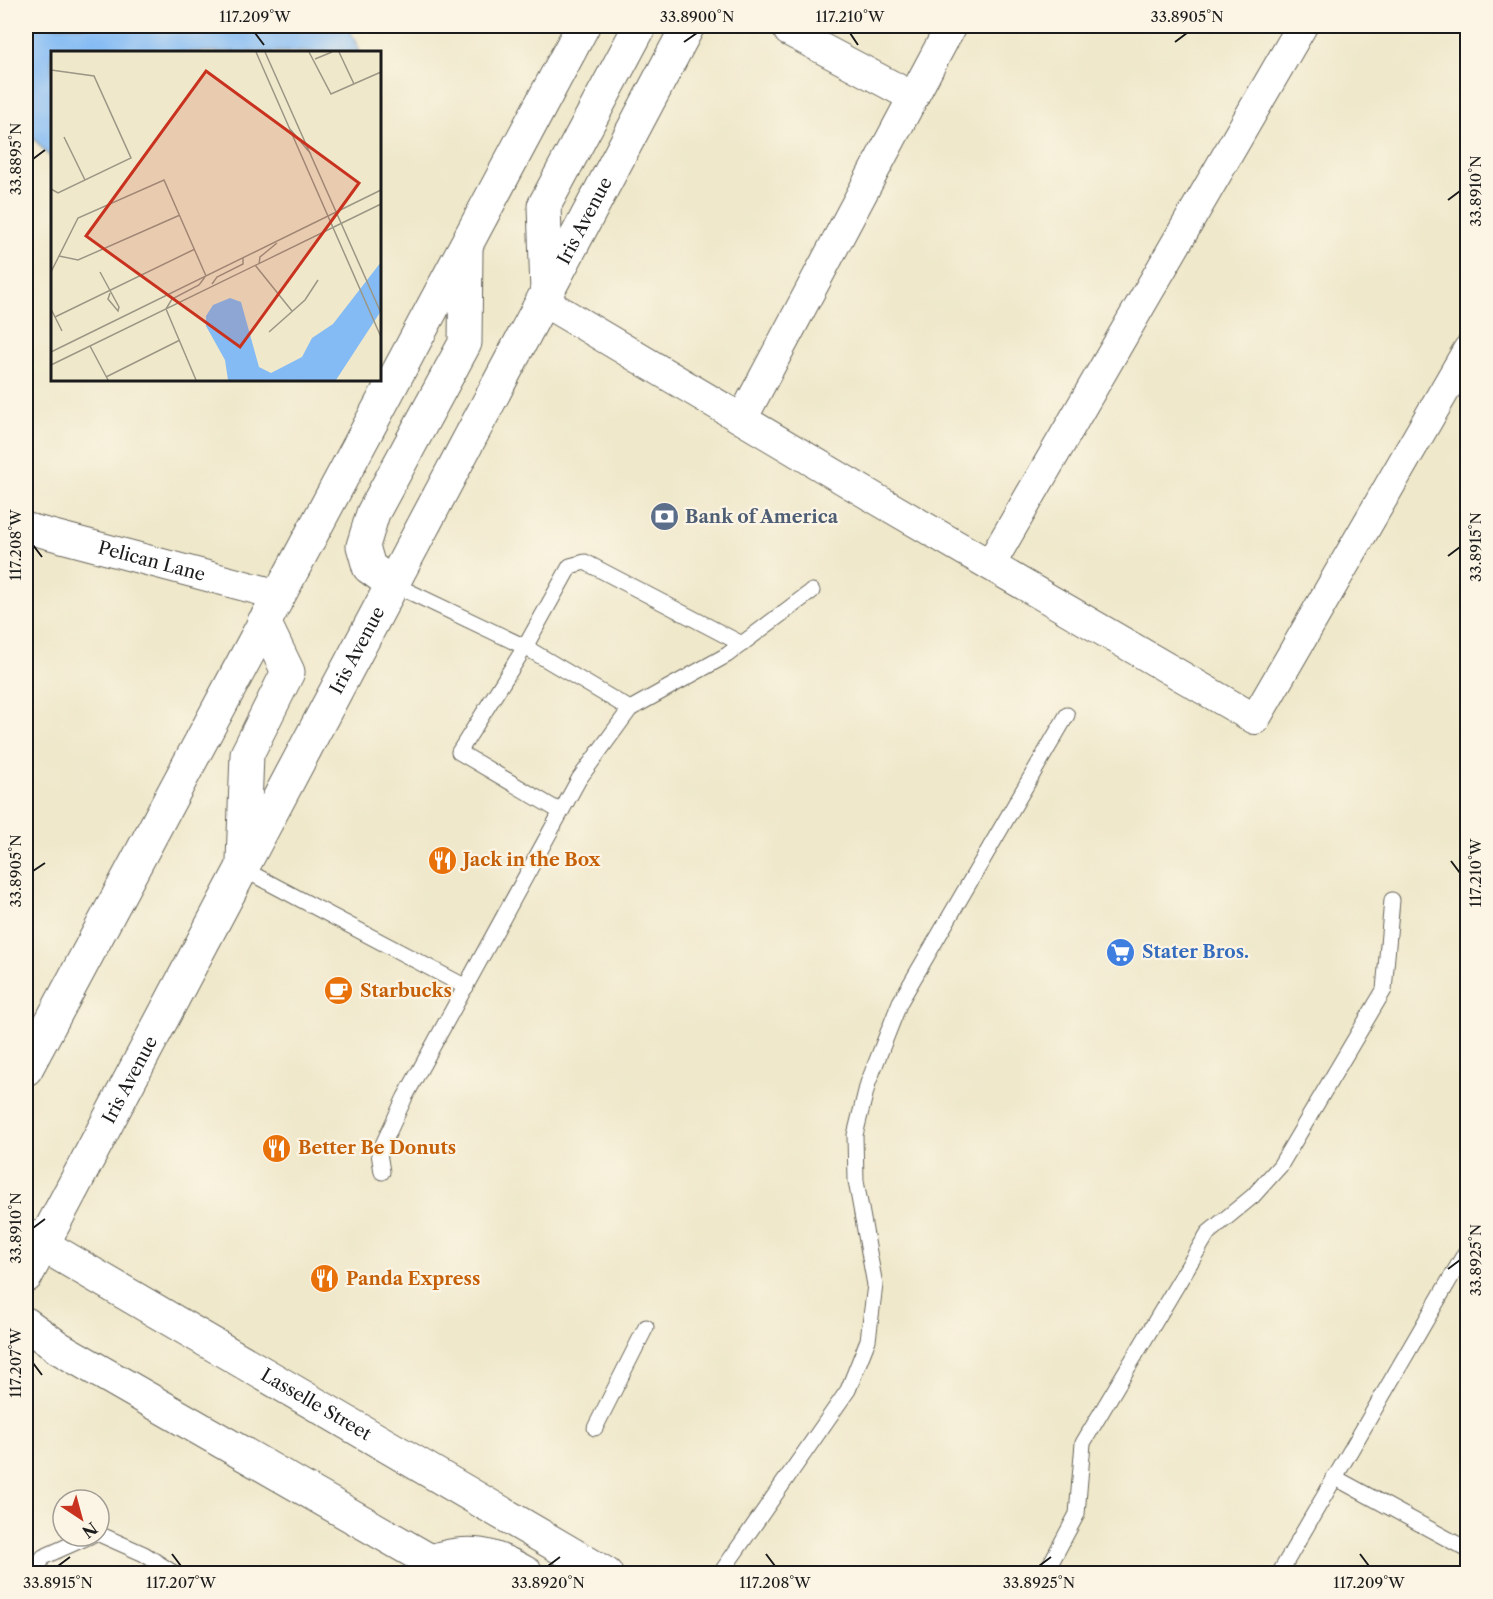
<svg xmlns="http://www.w3.org/2000/svg" width="1493" height="1599" font-family="'Libre Caslon Text',serif">
<style>
.water{fill:#84bbf4;stroke:#506c88;stroke-width:1.5}
.lines{fill:none;stroke-linecap:round;stroke-linejoin:round}
.lane-casing{stroke:#666359;stroke-width:17}
.street-casing{stroke:#666359;stroke-width:32}
.secondary-casing{stroke:#666359;stroke-width:35}
.primary-casing{stroke:#666359;stroke-width:35}
.lane{stroke:#fff;stroke-width:15}
.street{stroke:#fff;stroke-width:30}
.secondary{stroke:#fff;stroke-width:33}
.primary{stroke:#fff;stroke-width:33}
.ticks{fill:none;stroke:#1c1c1c;stroke-width:2}
.labels{text-anchor:middle;stroke-width:4.5;stroke-linejoin:round;paint-order:stroke}
.street-label{font-size:18px;fill:#1c1c1c;stroke:#fcf5e5}
.service-label{font-size:18px;font-weight:bold;fill:#4e5e75;stroke:#fcf5e5;text-anchor:start}
.food-label{font-size:18px;font-weight:bold;fill:#c56008;stroke:#fcf5e5;text-anchor:start}
.shop-label{font-size:18px;font-weight:bold;fill:#366cbe;stroke:#fcf5e5;text-anchor:start}
.inset-road{fill:none;stroke:#9b9685;stroke-width:1.5}
.view{fill:#c8321e;fill-opacity:0.15;stroke:#c8321e;stroke-width:3}
.inset-edge{fill:none;stroke:#1c1c1c;stroke-width:3}
.neatline{fill:none;stroke:#1c1c1c;stroke-width:2}
.ticks-label{font-size:15px;text-anchor:middle;fill:#1c1c1c}
</style>
<rect width="100%" height="100%" fill="#fcf5e5"/>
<filter id="ink" filterUnits="userSpaceOnUse"><feTurbulence type="fractalNoise" baseFrequency=".0167" numOctaves="2"/><feDisplacementMap in="SourceGraphic" scale="12" xChannelSelector="R" yChannelSelector="G"/><feConvolveMatrix kernelMatrix="1 2 1 2 8 2 1 2 1" color-interpolation-filters="sRGB"/></filter>
<filter id="wash" filterUnits="userSpaceOnUse"><feTurbulence type="fractalNoise" baseFrequency=".008" numOctaves="4" result="noise"/><feDisplacementMap in="SourceGraphic" scale="24" xChannelSelector="R" yChannelSelector="G"/><feGaussianBlur stdDeviation="1.35" result="paint"/><feColorMatrix in="noise" values="0 0 0 0 0 0 0 0 0 0 0 0 0 0 0 0 0 1.4 0 .05"/><feComposite in="paint" operator="in"/></filter>
<g filter="url(#wash)">
<rect width="100%" height="100%" fill="#efe8cb"/>
<path class="water" d="M26 26H348L360 52H52V159L26 130Z"/>
</g>
<g filter="url(#ink)">
<g class="lines">
<defs>
<g id="lane">
<path d="M391 583 525 647 630 709"/>
<path d="M561 812 459 752 525 647 570 566 585 562 742 644"/>
<path d="M243 869 466 987"/>
<path d="M382 1172 379 1153 405 1097 579 779 630 709 727 655 812 591"/>
<path d="M595 1428 646 1327"/>
<path d="M1334 1477 1468 1550"/>
<path d="M99 1534 144 1554 175 1574"/>
<path d="M35 1574 43 1557 90 1536"/>
<path d="M720 1574 848 1390 868 1340 875 1285 856 1181 855 1135 868 1083 900 1002 1067 715"/>
<path d="M1045 1574 1077 1514 1083 1443 1208 1233 1253 1196 1280 1166 1384 990 1392 900"/>
<path d="M1279 1574 1468 1248"/>
</g>
<g id="street">
<path d="M789 31 913 97"/>
<path d="M543 301 878 500 1255 719 1468 350"/>
<path d="M742 419 951 26"/>
<path id="s1" d="M26 528 279 595"/>
<path d="M990 565 1302 26"/>
</g>
<g id="secondary">
<path id="s2" d="M26 1235 606 1574"/>
<path d="M26 1324 59 1348 453 1574"/>
<path d="M431 1561C469 1548 493 1554 527 1574"/>
</g>
<g id="primary">
<path d="M547 291 544 206 640 26"/>
<path d="M391 583 369 567 363 546 373 513 465 343 466 250"/>
<path d="M243 861 247 754 288 672 264 622"/>
<path d="M26 1069 583 26"/>
<path id="s3" d="M26 1276 688 26"/>
</g>
</defs>
<use href="#lane" class="lane-casing"/>
<use href="#street" class="street-casing"/>
<use href="#secondary" class="secondary-casing"/>
<use href="#primary" class="primary-casing"/>
<use href="#lane" class="lane"/>
<use href="#street" class="street"/>
<use href="#secondary" class="secondary"/>
<use href="#primary" class="primary"/>
</g>
</g>
<path class="ticks" d="M255 33 264 45M850 33 858 45M684 42 697 33M1175 42 1187 33M33 159 45 150M1448 200 1460 191M33 545 42 557M1448 556 1460 547M1451 861 1460 873M33 871 45 863M33 1228 45 1219M1448 1269 1460 1260M33 1363 42 1375M172 1554 181 1566M766 1554 775 1566M1360 1554 1369 1566M58 1566 70 1557M548 1566 560 1557M1039 1566 1051 1557"/>
<defs>
<symbol id="bank-disc" viewBox="-11 -11 22 22"><circle r="9.5" fill="#5c6f8a" stroke="#fcf5e5"/><path d="M-6-4H6V4H-6ZM0-2.3a2.3 2.3 0 1 0 0 4.6a2.3 2.3 0 1 0 0-4.6Z" fill="#fff"/></symbol>
<symbol id="restaurant-disc" viewBox="-11 -11 22 22"><circle r="9.5" fill="#e8710a" stroke="#fcf5e5"/><path d="M-5-6h1v4h1v-4h1v4h1v-4h1v5L-1.5 .5V6h-2V.5L-5-1ZM5-6V6H3V1.5H1.5Q1.5-4 5-6Z" fill="#fff"/></symbol>
<symbol id="supermarket-disc" viewBox="-11 -11 22 22"><circle r="9.5" fill="#3f7fe0" stroke="#fcf5e5"/><path d="M-6-5.5h2.5l.6 2H6L4.5 2H-2.5L-4.4-4H-6ZM-1.5 3.2a1.3 1.3 0 1 0 .1 0ZM3 3.2a1.3 1.3 0 1 0 .1 0Z" fill="#fff"/></symbol>
<symbol id="cafe-disc" viewBox="-11 -11 22 22"><circle r="9.5" fill="#e8710a" stroke="#fcf5e5"/><path d="M-5.5-4.5H6V0H3Q3 3.5 0 3.5H-2.5Q-5.5 3.5-5.5 0ZM3-3.2v2h1.7v-2ZM-6 4.5H4V6H-6Z" fill="#fff"/></symbol>
</defs>
<g fill-rule="evenodd">
<use href="#bank-disc" x="648" y="500" width="33" height="33"/>
<use href="#restaurant-disc" x="426" y="844" width="33" height="33"/>
<use href="#supermarket-disc" x="1104" y="936" width="33" height="33"/>
<use href="#cafe-disc" x="322" y="974" width="33" height="33"/>
<use href="#restaurant-disc" x="260" y="1132" width="33" height="33"/>
<use href="#restaurant-disc" x="308" y="1262" width="33" height="33"/>
</g>
<g class="labels">
<g class="street-label">
<text dy="6" stroke="none"><textPath href="#s3" startOffset="1194">Iris Avenue</textPath></text>
<text dy="6" stroke="none"><textPath href="#s1" startOffset="130">Pelican Lane</textPath></text>
<text dy="6" stroke="none"><textPath href="#s3" startOffset="708">Iris Avenue</textPath></text>
<text dy="6" stroke="none"><textPath href="#s3" startOffset="222">Iris Avenue</textPath></text>
<text dy="6" stroke="none"><textPath href="#s2" startOffset="336">Lasselle Street</textPath></text>
</g>
<g class="service-label">
<text x="685" y="523">Bank of America</text>
</g>
<g class="food-label">
<text x="463" y="866">Jack in the Box</text>
<text x="360" y="997">Starbucks</text>
<text x="298" y="1154">Better Be Donuts</text>
<text x="346" y="1285">Panda Express</text>
</g>
<g class="shop-label">
<text x="1142" y="958">Stater Bros.</text>
</g>
</g>
<g transform="translate(51 51)">
<rect width="330" height="330" fill="#efe8cb"/>
<path d="M330 211V260L285 329H177L174 309 155 275V265L162 254 179 247 190 251 208 316 220 322 251 306 261 287 282 273Z" fill="#84bbf4"/>
<path class="inset-road" d="M205 1 330 286M214 1 330 262M258 1 280 43 330 21M288 1 303 33M264 8 281 1M0 19 43 25 80 107 7 142 0 138M239 78 260 103M13 86 34 129M8 205 27 209 129 164M208 213 209 206 226 192M204 214 241 260M0 221 27 167 113 129 155 225M49 221 68 256 67 260 57 248 59 242M161 233 166 226 192 213V207M0 258 11 280M115 258 145 329M115 258 121 248 148 234 154 226M4 266 144 198M218 281 254 249 267 229M39 295 57 329M0 301 330 139M0 314 330 153M55 326 129 289"/>
<path class="view" d="M155 20 308 132 189 296 35 185Z"/>
<rect width="330" height="330" class="inset-edge"/>
</g>
<rect width="1493" height="1599" fill="none" stroke="#fcf5e5" stroke-width="66"/>
<g transform="translate(81 1518) rotate(144)"><circle r="28" fill="#fcf5e5" stroke="#a29e95" stroke-width="1.5"/>
<path d="M0-4.5L10 22L0 15L-10 22Z" fill="#c8321e"/>
<text y="-9" font-size="16" font-weight="bold" text-anchor="middle" fill="#1c1c1c">N</text>
</g>
<rect x="33" y="33" width="1427" height="1533" class="neatline"/>
<g class="ticks-label">
<text x="255" y="22">117.209°W</text>
<text x="697" y="22">33.8900°N</text>
<text x="850" y="22">117.210°W</text>
<text x="1187" y="22">33.8905°N</text>
<text transform="translate(16 159) rotate(-90)" y="5">33.8895°N</text>
<text transform="translate(1476 191) rotate(-90)" y="5">33.8910°N</text>
<text transform="translate(16 545) rotate(-90)" y="5">117.208°W</text>
<text transform="translate(1476 547) rotate(-90)" y="5">33.8915°N</text>
<text transform="translate(16 871) rotate(-90)" y="5">33.8905°N</text>
<text transform="translate(1476 873) rotate(-90)" y="5">117.210°W</text>
<text transform="translate(16 1228) rotate(-90)" y="5">33.8910°N</text>
<text transform="translate(1476 1260) rotate(-90)" y="5">33.8925°N</text>
<text transform="translate(16 1363) rotate(-90)" y="5">117.207°W</text>
<text x="58" y="1588">33.8915°N</text>
<text x="181" y="1588">117.207°W</text>
<text x="548" y="1588">33.8920°N</text>
<text x="775" y="1588">117.208°W</text>
<text x="1039" y="1588">33.8925°N</text>
<text x="1369" y="1588">117.209°W</text>
</g>
</svg>
